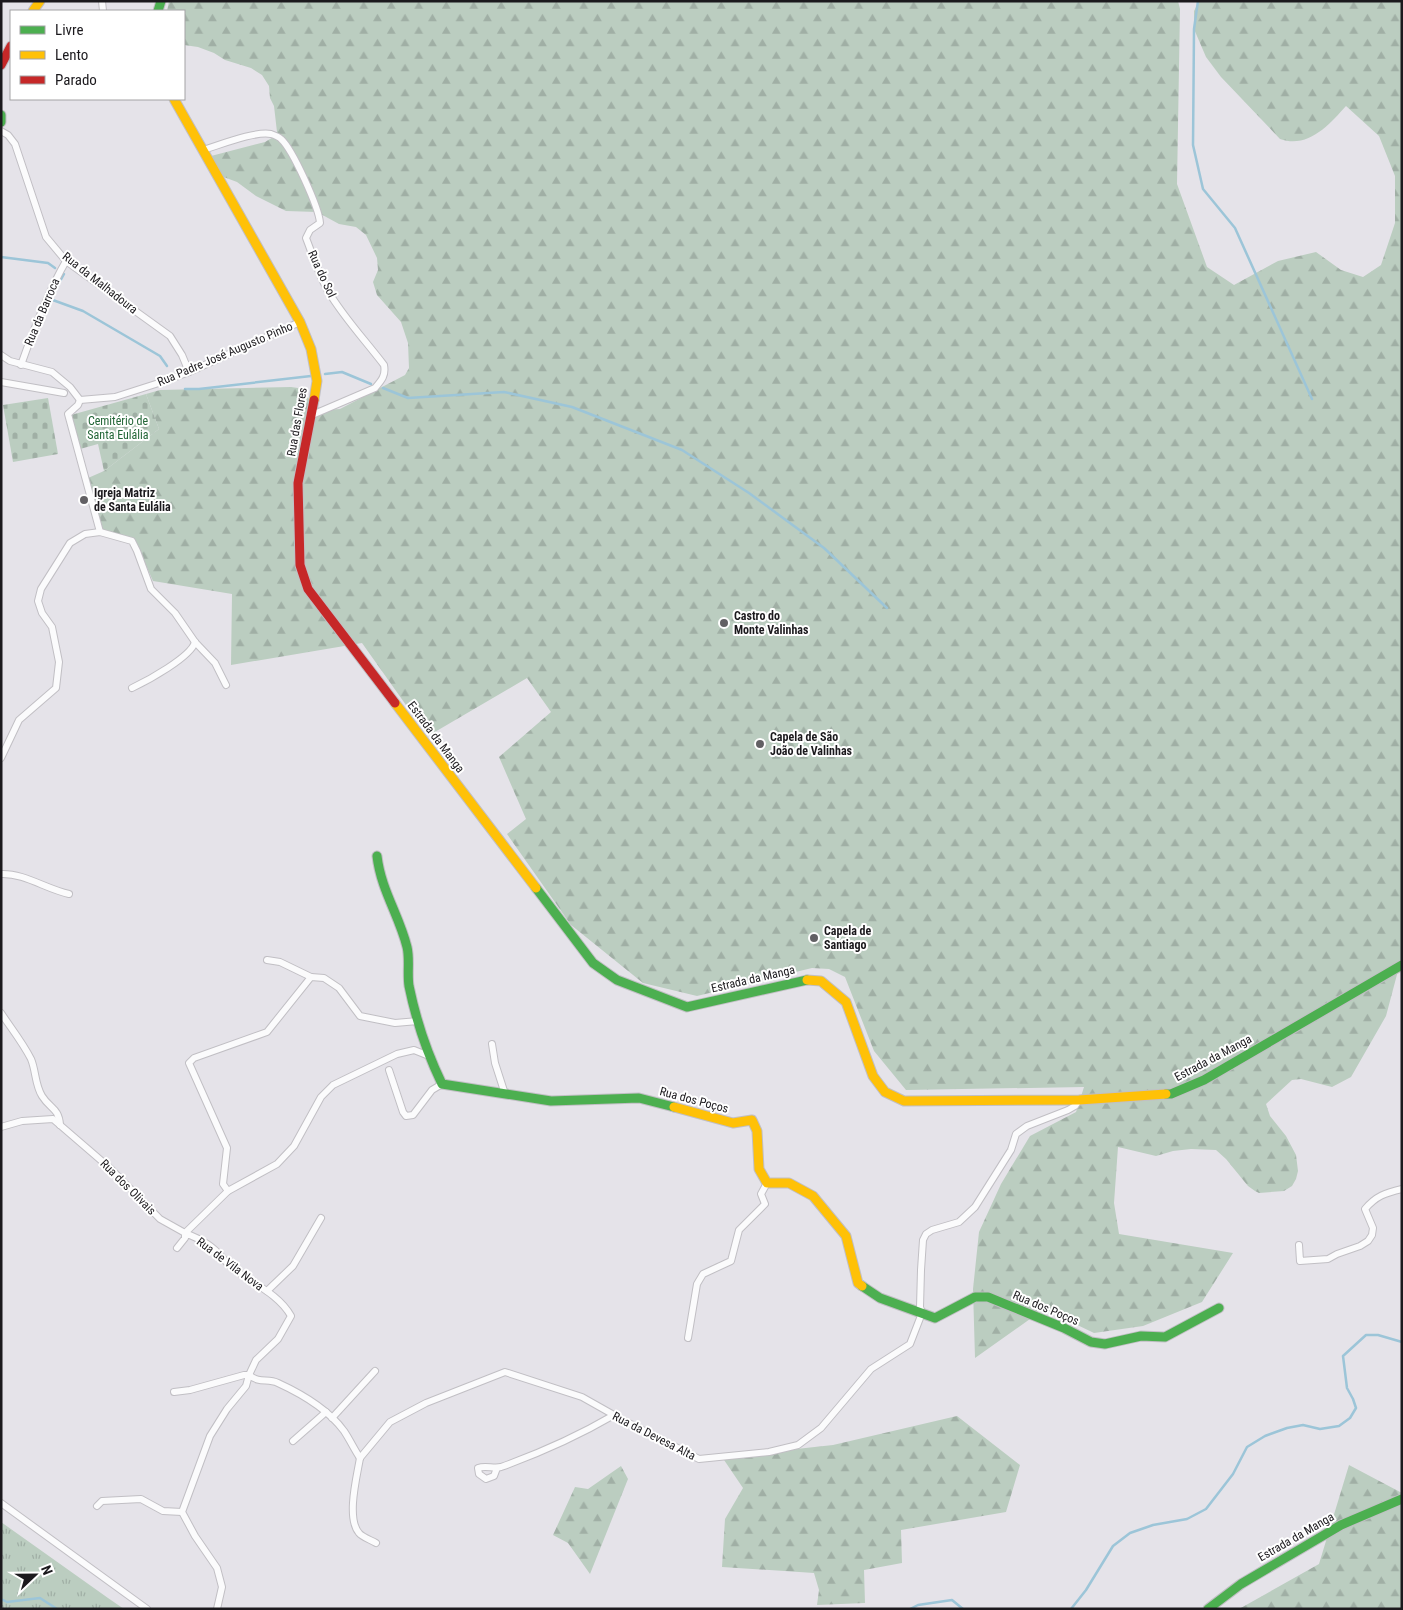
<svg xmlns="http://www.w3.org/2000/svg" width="1403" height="1610" font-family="'Roboto Condensed',sans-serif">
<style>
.grass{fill:url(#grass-tufts)}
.forest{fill:url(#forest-firs)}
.cemetery{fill:url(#cemetery-stones)}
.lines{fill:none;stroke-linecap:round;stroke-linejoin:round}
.stream{stroke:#9cc5d8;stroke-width:2.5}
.street-casing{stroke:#c1bfc4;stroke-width:8}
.fast-casing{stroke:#c1bfc4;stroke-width:11}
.slow-casing{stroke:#c1bfc4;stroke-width:11}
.jam-casing{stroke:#c1bfc4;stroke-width:11}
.street{stroke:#fbfbfc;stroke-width:6}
.fast{stroke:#4caf50;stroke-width:9}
.slow{stroke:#ffc107;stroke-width:9}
.jam{stroke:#c62828;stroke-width:9}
.poi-dot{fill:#626064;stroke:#fff;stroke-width:2}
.labels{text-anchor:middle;stroke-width:4;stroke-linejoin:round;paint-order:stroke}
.street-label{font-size:12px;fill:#1b191d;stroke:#fff}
.park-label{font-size:12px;fill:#236637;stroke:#fff}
.poi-label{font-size:12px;font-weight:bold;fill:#1b191d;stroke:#fff;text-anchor:start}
</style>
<defs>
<pattern id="grass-tufts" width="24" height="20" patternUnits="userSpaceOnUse" patternTransform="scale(1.25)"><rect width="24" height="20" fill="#bbcdc0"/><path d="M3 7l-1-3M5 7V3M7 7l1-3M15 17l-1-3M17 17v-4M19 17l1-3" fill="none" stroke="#a0afa5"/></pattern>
<pattern id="forest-firs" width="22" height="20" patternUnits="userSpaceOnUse" patternTransform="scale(1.25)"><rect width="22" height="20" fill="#bbcdc0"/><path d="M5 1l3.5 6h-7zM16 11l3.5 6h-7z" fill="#a0afa5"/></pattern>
<pattern id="cemetery-stones" width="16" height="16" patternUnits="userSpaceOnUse" patternTransform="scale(1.25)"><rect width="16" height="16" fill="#bbcdc0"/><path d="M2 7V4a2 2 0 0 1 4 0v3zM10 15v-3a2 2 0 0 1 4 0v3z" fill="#a0afa5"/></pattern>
</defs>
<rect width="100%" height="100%" fill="#e5e3e9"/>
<path class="grass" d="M1 1522 108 1598 124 1609H1Z"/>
<g class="forest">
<path d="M169 1H1178L1180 9 1177 184 1207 267 1234 285 1278 261 1316 252 1341 270 1363 277 1381 265 1395 223V176L1379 136 1346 106C1329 125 1308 149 1280 139L1221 77 1206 57 1194 29V11L1199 1H1402V960L1254 1048 1399 967 1386 1016 1351 1077 1332 1087 1301 1079 1292 1080 1266 1104 1270 1116 1286 1136 1296 1155 1298 1171 1296 1179 1292 1186 1284 1191 1259 1193 1255 1191 1248 1186 1226 1159 1216 1150 1191 1149 1173 1151 1156 1156 1118 1147 1114 1203 1119 1234 1233 1253 1202 1302 1143 1326 1094 1333 1044 1309 975 1358 973 1289 979 1232 1001 1184 1030 1136 1076 1112 1084 1087 906 1090 874 1051 845 977 829 969 812 968 697 996 643 983 571 925 507 834 526 819 499 757 551 712 527 678 428 736 362 643 231 665 232 594 153 581 134 539 103 531 88 478 104 471 159 429 146 394 160 390 291 387 298 388 317 407 327 410 340 409 405 375 409 368 408 343 401 322 377 295 373 282 378 270 377 258 366 235 356 227 339 224 317 212 286 211 256 196 237 182 221 176 211 156 265 142 275 136 277 132 274 106 270 98 269 86 262 75 251 68 225 60 214 53 198 47 184 45V11H167Z"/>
<path d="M957 1416 1020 1465 1006 1512 901 1530 902 1563 864 1570 865 1603 817 1605 819 1590 814 1573 722 1567 725 1519 743 1488 722 1457 833 1445Z"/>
<path d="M1349 1465 1402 1493V1609H1239L1319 1564Z"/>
<path d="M621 1466 628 1479 590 1574 568 1543 553 1535 575 1487 588 1489Z"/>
</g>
<g class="cemetery">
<path d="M146 394 159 429 104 471 98 444 80 449 71 415Z"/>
<path d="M48 398 58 454 13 462 3 405Z"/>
</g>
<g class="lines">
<g class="stream">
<path d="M1198 1 1194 29 1193 145 1203 189 1235 228 1312 399"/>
<path d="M1 257 48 263 55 268"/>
<path d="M64 274 50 299 83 311 160 356 167 366"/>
<path d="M325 374 342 372 371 384"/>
<path d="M383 388 408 398 504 392 572 407 682 450 749 493 824 548 887 608"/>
<path d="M185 389H199L311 376"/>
<path d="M1 1599 7 1602 40 1598 57 1609"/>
<path d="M910 1609 918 1605 952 1600 963 1609"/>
<path d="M1071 1609 1086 1590 1113 1546 1130 1533 1153 1525 1187 1519 1206 1509 1233 1474 1247 1447 1265 1436 1287 1428 1303 1425 1320 1429 1339 1426 1350 1418 1356 1408 1353 1399 1347 1388 1343 1356 1366 1335H1378L1402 1342"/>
</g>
<defs>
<g id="street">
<path d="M102 1 103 11"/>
<path d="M1 131 8 135 15 144 46 237 66 261 170 336 182 355 189 372"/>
<path d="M203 150C220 145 254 131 271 134 274 135 279 137 281 139 293 150 319 208 320 223L310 230 306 238C313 256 319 275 328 291 344 318 365 340 384 365 386 375 382 380 375 388L312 415"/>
<path d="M1 355 10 361 52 372 70 387 80 400"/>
<path d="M21 365C34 328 47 294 66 261"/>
<path d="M1 382 64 393"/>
<path d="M80 400 115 397 165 381 189 372 300 322"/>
<path d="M80 400 78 405 68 414 100 532"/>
<path d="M132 688C147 681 191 657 195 642"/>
<path d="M1 758 19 720 56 688 59 662 52 627 42 613 38 601 41 589 70 543 85 534 100 532 132 541 137 551 151 589 175 613 195 642 215 663 226 685"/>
<path d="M1 874C24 873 46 889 69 894"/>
<path d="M267 960 280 962 311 977"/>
<path d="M1 1013C11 1028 23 1043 31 1059 36 1071 35 1085 42 1096 50 1109 59 1108 60 1125"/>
<path d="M492 1044 495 1063 505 1094"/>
<path d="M389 1070 403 1112 406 1116 413 1115 432 1090 442 1084"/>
<path d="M1 1127 22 1121 53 1119 111 1169 160 1219 185 1233 228 1191 277 1164 294 1146 321 1097 333 1085 397 1054 414 1050 429 1056"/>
<path d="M228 1191 223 1184 227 1148 189 1063 194 1058 267 1032 311 977 324 978 339 988 360 1016 395 1023 418 1021"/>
<path d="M1299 1245 1300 1261 1328 1259 1337 1254 1360 1246 1368 1241 1372 1235 1373 1228 1365 1209C1376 1196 1385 1193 1402 1189"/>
<path d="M177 1248 185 1238V1233C197 1238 209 1243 218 1253 223 1257 226 1263 231 1267 251 1283 278 1293 291 1316L278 1339 256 1360 249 1375 246 1386 227 1409 210 1436 182 1512 195 1536 217 1568 222 1587 217 1609"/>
<path d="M267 1291 293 1266 321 1218"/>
<path d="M688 1338 697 1284 703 1274 731 1261 739 1230 765 1204 761 1194 767 1183"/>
<path d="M249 1375C260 1384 267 1378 278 1383 302 1394 328 1409 344 1431 350 1440 354 1449 360 1458"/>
<path d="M174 1392 190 1390 244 1375H249"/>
<path d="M332 1418 375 1371"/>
<path d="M293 1441 326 1412"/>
<path d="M360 1458 390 1422 426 1403 505 1372 582 1397 621 1419 699 1459 769 1452 798 1445 821 1428 871 1369 910 1344 922 1313 920 1307 921 1270 923 1240 926 1234 932 1230 959 1222 975 1207 1011 1150 1016 1134 1027 1126 1068 1110 1075 1106 1079 1100"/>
<path d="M360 1458C357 1476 346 1518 359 1533 362 1537 371 1540 376 1543"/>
<path d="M497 1468 494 1476 486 1479 479 1474 478 1468C486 1465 493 1469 501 1467 540 1453 578 1436 614 1415"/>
<path d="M1 1503 147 1609"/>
<path d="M97 1506 102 1501 141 1499 163 1511 182 1512"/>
</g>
<g id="fast">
<path d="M158 11 161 1"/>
<path d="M1 115V122"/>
<path d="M377 856C381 890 399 915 407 947 410 959 407 973 409 986 416 1020 427 1053 442 1084L551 1101 639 1098 674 1107"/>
<path d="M536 888 593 963 617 980 687 1007 807 980"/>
<path d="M1166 1094H1171L1204 1080 1402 965"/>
<path d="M862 1286 880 1298 935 1318 975 1297H988L1064 1328 1091 1342 1105 1344 1141 1336 1165 1337 1219 1308"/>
<path d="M1208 1609 1241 1584 1341 1525 1402 1499"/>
</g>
<g id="slow">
<path d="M33 11 40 1"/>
<path d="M174 99 300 322 311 349 317 381 314 400"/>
<path d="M395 703 536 888"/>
<path d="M807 980 821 981 846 1002 873 1076 885 1092 904 1101 1079 1100 1166 1094"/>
<path d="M674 1107 733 1123 752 1120 757 1131 759 1169 767 1183H789L813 1196 846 1236 858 1283 862 1286"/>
</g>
<g id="jam">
<path d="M1 65 11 46"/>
<path d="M314 400 298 483 300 565 308 589 395 703"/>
</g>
</defs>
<use href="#street" class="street-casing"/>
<use href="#fast" class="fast-casing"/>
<use href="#slow" class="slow-casing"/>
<use href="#jam" class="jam-casing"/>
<use href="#street" class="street"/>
<use href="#fast" class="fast"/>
<use href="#slow" class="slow"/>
<use href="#jam" class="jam"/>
</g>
<g class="poi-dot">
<circle cx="84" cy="500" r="5"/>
<circle cx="724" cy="623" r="5"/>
<circle cx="760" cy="744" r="5"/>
<circle cx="814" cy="938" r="5"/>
</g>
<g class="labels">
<g class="street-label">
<text transform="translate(322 274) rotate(65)" y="4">Rua do Sol</text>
<text transform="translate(100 283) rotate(38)" y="4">Rua da Malhadoura</text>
<text transform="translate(42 312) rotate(-67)" y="4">Rua da Barroca</text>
<text transform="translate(225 354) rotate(-23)" y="4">Rua Padre José Augusto Pinho</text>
<text transform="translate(297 422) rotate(-80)" y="4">Rua das Flores</text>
<text transform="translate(436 737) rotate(53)" y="4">Estrada da Manga</text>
<text transform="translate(753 979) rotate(-13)" y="4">Estrada da Manga</text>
<text transform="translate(1213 1058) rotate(-28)" y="4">Estrada da Manga</text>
<text transform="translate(694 1100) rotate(15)" y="4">Rua dos Poços</text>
<text transform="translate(128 1187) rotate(45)" y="4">Rua dos Olivais</text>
<text transform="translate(230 1264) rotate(37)" y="4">Rua de Vila Nova</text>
<text transform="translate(1046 1308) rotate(23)" y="4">Rua dos Poços</text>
<text transform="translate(654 1436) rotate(27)" y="4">Rua da Devesa Alta</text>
<text transform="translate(1296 1537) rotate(-30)" y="4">Estrada da Manga</text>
</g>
<g class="park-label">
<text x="118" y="425">Cemitério de<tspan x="118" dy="14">Santa Eulália</tspan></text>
</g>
<g class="poi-label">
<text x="94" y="497">Igreja Matriz<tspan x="94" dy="14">de Santa Eulália</tspan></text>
<text x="734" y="620">Castro do<tspan x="734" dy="14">Monte Valinhas</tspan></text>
<text x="770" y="741">Capela de São<tspan x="770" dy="14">João de Valinhas</tspan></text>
<text x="824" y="935">Capela de<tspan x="824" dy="14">Santiago</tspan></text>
</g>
</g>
<rect width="1403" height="1610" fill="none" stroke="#1b191d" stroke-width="5"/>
<rect x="10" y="10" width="175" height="90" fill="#ffffff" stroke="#a4a3a5"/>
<rect x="20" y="26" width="25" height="8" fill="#4caf50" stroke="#a4a3a5"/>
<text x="55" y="35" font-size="15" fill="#1b191d">Livre</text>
<rect x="20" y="51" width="25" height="8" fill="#ffc107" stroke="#a4a3a5"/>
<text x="55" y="60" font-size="15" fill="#1b191d">Lento</text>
<rect x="20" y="76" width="25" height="8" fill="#c62828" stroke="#a4a3a5"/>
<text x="55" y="85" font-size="15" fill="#1b191d">Parado</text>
<g transform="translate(35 1575) rotate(68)" stroke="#ffffff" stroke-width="4" paint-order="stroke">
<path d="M0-4L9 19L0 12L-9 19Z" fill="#1b191d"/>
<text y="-8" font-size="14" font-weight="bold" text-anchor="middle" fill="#1b191d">N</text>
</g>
</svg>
